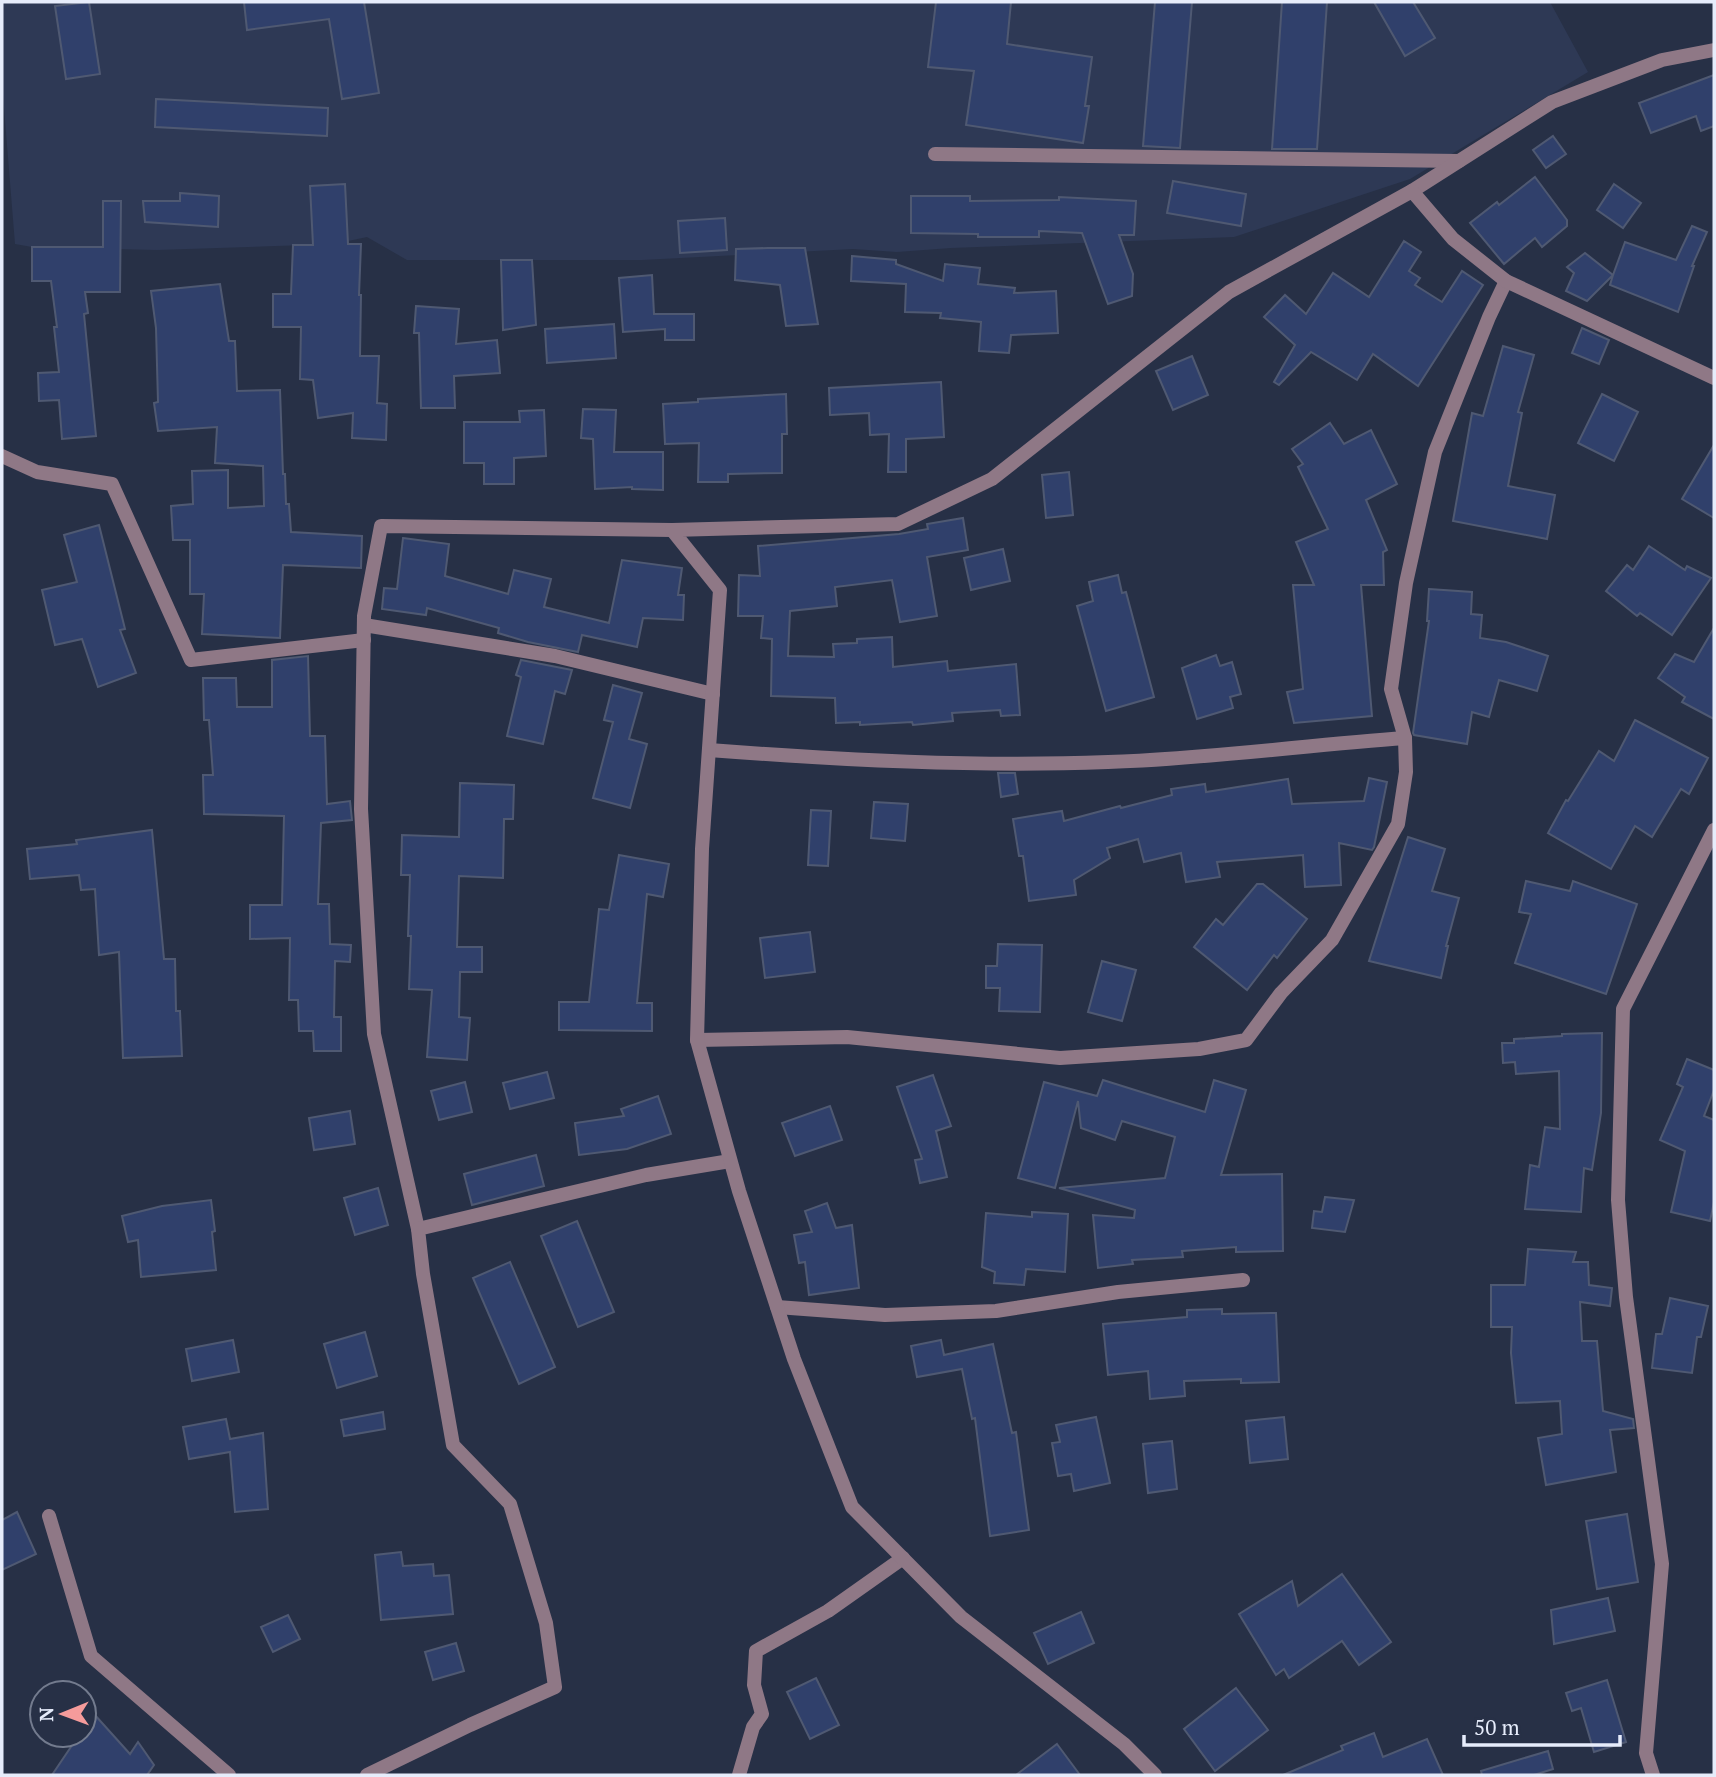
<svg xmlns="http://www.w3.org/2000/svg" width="1716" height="1777" font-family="'PT Serif',serif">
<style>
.built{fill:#2e3955}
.building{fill:#30406b;stroke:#4f5972;stroke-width:2}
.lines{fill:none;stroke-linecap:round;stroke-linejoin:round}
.minor{stroke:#8f7886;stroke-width:14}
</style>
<rect width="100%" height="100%" fill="#273046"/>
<path class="built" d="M2 2H1550L1588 72 1410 179 1234 237 951 248 897 252 853 249 642 260H407L367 237 334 244 157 250 32 247 15 244 2 83Z"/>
<g class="building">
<path d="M89 2 100 74 66 79 55 6Z"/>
<path d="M244 2H364L379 93 342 99 329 19 247 30Z"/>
<path d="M936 2H1011L1007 44 1092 57 1085 106H1089L1083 143 966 125 974 71 928 67Z"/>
<path d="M1155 2H1192L1180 148 1143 146Z"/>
<path d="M1282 2H1327L1317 149H1272Z"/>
<path d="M1374 2H1413L1435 38 1405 56Z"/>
<path d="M1714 75V126L1701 131 1696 116 1651 133 1639 103Z"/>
<path d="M156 99 328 108 327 136 155 127Z"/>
<path d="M1553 136 1566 154 1546 168 1533 150Z"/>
<path d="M1535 177 1567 220V226L1542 247 1535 238 1504 264 1470 223 1497 202 1499 205Z"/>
<path d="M1173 181 1246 194 1241 226 1167 213Z"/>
<path d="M345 184 348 244H361L359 295H361L360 356H379L377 403 387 404 386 440 352 438 353 413 318 418 313 380 300 379 301 327H273V294H291L293 245H313L310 186Z"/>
<path d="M1614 184 1641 203 1623 228 1597 210Z"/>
<path d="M180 193 219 196 218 227 145 222 143 201H180Z"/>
<path d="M911 196H970V201L1059 200V197L1136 201 1134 235H1119L1133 274 1132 296 1108 304 1082 233 1039 231V237H978V234L911 233Z"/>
<path d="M103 201H121L120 292H85L88 313 84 314 96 436 62 439 59 400 39 401 38 373 59 372 54 327H57L51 281H32V247H103Z"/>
<path d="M725 218 727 250 680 253 678 221Z"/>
<path d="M1692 226 1707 232 1692 266H1694L1678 312 1610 285 1613 275 1587 301 1566 291 1574 273 1567 267 1585 253 1613 275 1625 242 1676 260Z"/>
<path d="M1404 241 1421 252 1409 271 1420 278 1415 285 1442 302 1462 271 1483 285 1418 386 1373 354 1357 380 1311 352 1279 385 1274 382 1295 345 1264 317 1285 295 1306 314 1333 273 1369 297Z"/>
<path d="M768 248H805L818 324 786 326 780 285 735 280 736 249Z"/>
<path d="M852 256 896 260V264L943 281 945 264 980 268 978 284 1015 288 1014 293 1056 291 1058 333 1011 335 1009 353 979 351 981 322 940 318 941 313 905 312 906 284 851 281Z"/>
<path d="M501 260H532L536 325 503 330Z"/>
<path d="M652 275 654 314H694V340H665V329L623 332 619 278Z"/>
<path d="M220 284 229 341H235L237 391 280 390 283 474H285L286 504H289L291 532 362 536 361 568 283 565 280 638 202 634 204 594H190V540H173L171 506 193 504 192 471 228 470V508L264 506 263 466 215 463 217 427 158 431 154 403 158 402 156 328 151 291Z"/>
<path d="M416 306 459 309 456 344 497 340 500 373 454 376 455 408H421L419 333H414Z"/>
<path d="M614 324 616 358 547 363 545 329Z"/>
<path d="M1582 328 1609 340 1599 364 1572 353Z"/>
<path d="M1503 346 1534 355 1518 412 1522 413 1508 486 1555 495 1547 539 1453 521 1472 413 1483 416Z"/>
<path d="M1192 356 1208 395 1173 410 1156 371Z"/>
<path d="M941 382 944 437 906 439V472H888L889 434 870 435 869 413 830 415 829 388Z"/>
<path d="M786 394 787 434H782V473L728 474V482H698L699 443 665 444 663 404 698 402V399Z"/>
<path d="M1602 394 1638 412 1614 461 1578 443Z"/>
<path d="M583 409 616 410 614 452H663V490L632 489V487L595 489 593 439 581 438Z"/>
<path d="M544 410 546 456 514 458V484H484V463H464V422H520L519 411Z"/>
<path d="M1330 423 1344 444 1371 430 1397 484 1366 500 1387 550 1383 552 1384 585H1361L1372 716 1294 723 1287 692 1303 689 1293 585H1314L1296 542 1328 529 1298 467 1303 464 1292 449Z"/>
<path d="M1714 445V518L1682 499Z"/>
<path d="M1069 472 1073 515 1046 518 1042 475Z"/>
<path d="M963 518 968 550 927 557 937 616 900 622 892 580 835 587 837 606 790 611 788 656 834 657 833 644 857 643V639L892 637 893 667 947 661 948 671 1016 664 1020 715 1001 716 1000 710 952 713 953 721 913 725 912 722 860 725V722L836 723 835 698 771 696 772 639 761 638 763 616H738L739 575 760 576 758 546 899 534 928 529 927 524Z"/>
<path d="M99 525 125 629 120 630 136 673 98 687 82 639 55 645 42 590 77 582 64 535Z"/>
<path d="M403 538 449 544 445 576 508 594 514 570 551 579 544 607 609 623 622 560 682 568 678 595H684L683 620 643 618 637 647 582 635 578 652 528 642 498 633 499 628 427 608 426 615 382 609 384 588 397 589Z"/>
<path d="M1649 546 1685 570 1687 566 1711 578 1672 635 1640 613 1637 616 1606 591 1627 565 1633 570Z"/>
<path d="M1003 549 1010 581 971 590 964 558Z"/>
<path d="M1118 575 1122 593 1126 592 1154 697 1106 711 1077 606 1093 601 1089 582Z"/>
<path d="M1429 589 1472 592 1471 614 1482 615 1480 638 1506 642 1548 656 1537 691 1499 680 1489 717 1472 712 1467 744 1414 735 1413 733 1429 621H1427Z"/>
<path d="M1714 628V719L1682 702 1685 697 1658 678 1675 654 1694 662Z"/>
<path d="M1216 655 1220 666 1232 662 1241 694 1230 697 1233 708 1197 719 1182 668Z"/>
<path d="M308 656 310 736H325L327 804 350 801 352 820 321 823 318 904H329L330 944 351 945 350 962 335 961 334 1017H341V1051H314L313 1031H299L298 1000H289L290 938 250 939V905H282L284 816 204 814 203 775H213L209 720H204L203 678H236L237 707H272V660Z"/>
<path d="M521 660 572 670 565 694 555 691 543 744 507 736 521 677 516 675Z"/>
<path d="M613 685 642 693 629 739 647 744 630 808 593 798 613 722 604 720Z"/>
<path d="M1635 720 1708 758 1689 794 1681 789 1652 837 1635 826 1611 869 1548 833 1566 800 1568 801 1599 751 1614 761Z"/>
<path d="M998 773H1015L1018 794 1001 797Z"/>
<path d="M1369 778 1387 782 1374 847 1372 850 1339 843 1341 885 1305 887 1303 855 1217 862 1220 877 1186 882 1181 853 1144 862 1138 839 1107 848 1110 858 1074 880 1076 895 1029 901 1023 856H1019L1013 819 1062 811 1064 821 1120 806 1121 808 1172 795 1171 789 1205 784 1206 792 1288 779 1292 804 1364 801Z"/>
<path d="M460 783 514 785 513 819H504L503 878 459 876 457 947H482V972H460L459 1017 470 1018 467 1060 427 1057 432 990 409 989 411 936H408L410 875H401L402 835 459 837Z"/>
<path d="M874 802 908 804 905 841 871 838Z"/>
<path d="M811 810 831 811 828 866 808 865Z"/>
<path d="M152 830 164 959H175L176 1011H180L182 1056 123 1058 119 952 99 955 95 889 81 890 79 875 30 879 27 849 77 844 76 840Z"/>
<path d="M1408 837 1445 849 1432 891 1459 898 1446 946H1448L1441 978 1369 961Z"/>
<path d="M619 855 669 864 663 897 647 894 637 1003H652V1031L559 1030V1002H589L599 909 609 910Z"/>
<path d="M1526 881 1570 891 1573 881 1637 904 1606 994 1515 963 1531 914 1519 912Z"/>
<path d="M1257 884H1263L1307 919 1277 958 1274 955 1247 990 1194 947 1216 919 1223 925Z"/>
<path d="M810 932 815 972 765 978 760 938Z"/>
<path d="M998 944 1042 945 1040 1012 999 1011 1000 988H986V966H997Z"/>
<path d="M1102 961 1136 970 1122 1021 1088 1012Z"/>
<path d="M1602 1033 1601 1113 1592 1170 1584 1168 1581 1212 1525 1209 1530 1165 1539 1167 1545 1127 1560 1129 1559 1071 1516 1074 1515 1062 1503 1063 1502 1043H1514V1039L1562 1036V1034Z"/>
<path d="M1687 1059 1714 1070V1090L1704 1116 1714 1120V1202L1710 1221 1671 1212 1685 1151 1660 1140 1683 1087 1677 1084Z"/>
<path d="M547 1072 554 1098 510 1109 503 1083Z"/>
<path d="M933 1075 951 1126 936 1131 947 1177 920 1183 915 1160 922 1159 897 1087Z"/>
<path d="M1103 1080 1205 1112 1214 1080 1246 1090 1221 1175 1282 1174 1283 1251 1236 1252V1247L1182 1251 1183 1257 1132 1260 1133 1264 1098 1268 1093 1215 1134 1218 1135 1210 1059 1188 1165 1178 1175 1137 1122 1121 1115 1140 1081 1128 1078 1101 1055 1188 1018 1178 1044 1082 1097 1096Z"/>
<path d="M465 1082 472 1112 439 1120 431 1091Z"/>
<path d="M658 1096 671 1134 627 1149 579 1155 575 1123 624 1116 621 1109Z"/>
<path d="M830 1106 842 1140 795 1156 782 1123Z"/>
<path d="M350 1111 355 1144 314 1150 309 1118Z"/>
<path d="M536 1155 544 1186 472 1205 464 1174Z"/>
<path d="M378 1188 388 1225 355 1235 344 1198Z"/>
<path d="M1325 1197 1354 1200 1345 1232 1312 1228 1314 1211 1322 1212Z"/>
<path d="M211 1200 215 1231 212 1232 216 1270 141 1277 138 1240 128 1242 122 1216 162 1206Z"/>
<path d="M827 1203 836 1228 852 1225 859 1288 809 1295 805 1262 799 1263 794 1235 812 1232 805 1211Z"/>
<path d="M1032 1212 1068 1214 1065 1272 1026 1269 1024 1285 994 1283 995 1272 982 1267 986 1213 1032 1217Z"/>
<path d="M577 1221 614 1312 578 1327 541 1236Z"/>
<path d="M1528 1249 1576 1252 1573 1262H1588L1589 1285 1612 1288 1610 1306 1580 1302 1582 1341H1597L1603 1411 1633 1419 1634 1428 1610 1430 1616 1472 1546 1485 1538 1438 1562 1434 1560 1401 1516 1403 1511 1353 1512 1327H1491V1285H1525Z"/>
<path d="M510 1262 555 1367 519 1384 473 1278Z"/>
<path d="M1670 1298 1708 1306 1701 1337H1697L1692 1373 1652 1368 1656 1334H1662Z"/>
<path d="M1222 1309V1314L1276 1313 1279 1382 1241 1383V1379L1184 1381 1185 1396 1150 1399 1148 1371 1108 1375 1103 1324 1187 1317V1310Z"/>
<path d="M365 1332 377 1376 337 1388 324 1344Z"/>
<path d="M233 1340 239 1372 192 1381 186 1349Z"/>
<path d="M941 1340 944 1355 993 1344 1012 1433 1016 1432 1029 1530 990 1536 975 1418 972 1419 962 1369 917 1377 911 1346Z"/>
<path d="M383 1412 385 1429 344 1436 341 1420Z"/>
<path d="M1096 1417 1110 1483 1074 1491 1071 1474 1058 1476 1052 1443 1060 1442 1056 1425Z"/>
<path d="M1284 1417 1288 1459 1250 1463 1246 1421Z"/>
<path d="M226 1419 230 1439 263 1433 268 1509 235 1512 230 1452 189 1459 183 1427Z"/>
<path d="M1172 1441 1177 1489 1148 1493 1143 1444Z"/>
<path d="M17 1512 36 1554 2 1570V1520Z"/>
<path d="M1627 1514 1638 1582 1597 1589 1586 1521Z"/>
<path d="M401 1552 403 1566 433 1564 434 1576 449 1575 453 1614 381 1620 375 1555Z"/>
<path d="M1342 1574 1391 1642 1359 1665 1342 1641 1289 1678 1284 1669 1276 1675 1239 1614 1292 1581 1298 1606Z"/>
<path d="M1608 1598 1615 1631 1554 1644 1551 1610Z"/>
<path d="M1081 1612 1094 1643 1048 1664 1034 1633Z"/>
<path d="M288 1615 300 1639 273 1652 261 1627Z"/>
<path d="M456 1643 464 1671 433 1680 425 1652Z"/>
<path d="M816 1678 839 1725 810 1739 787 1692Z"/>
<path d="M1607 1680 1626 1742 1594 1752 1581 1708 1572 1711 1566 1693Z"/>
<path d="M1236 1688 1268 1730 1215 1771 1184 1729Z"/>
<path d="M94 1714 130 1754 138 1742 154 1765 147 1775H52L79 1735H84V1728Z"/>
<path d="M1374 1733 1383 1757 1427 1739 1443 1775H1283L1343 1750 1341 1746Z"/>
<path d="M1057 1744 1080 1775H1016Z"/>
<path d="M1548 1751 1553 1769 1534 1775H1482L1481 1771Z"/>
</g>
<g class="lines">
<g class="minor">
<path d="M935 154 1459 161"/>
<path d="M1412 191 1552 102 1662 60 1714 50"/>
<path d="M2 456 37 472 112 484 191 660 364 640"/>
<path d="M364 625 555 656 713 694"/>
<path d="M709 750C841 760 975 767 1108 762 1207 759 1306 745 1405 738"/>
<path d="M697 1040 847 1037 1060 1058 1199 1049 1246 1040 1281 993 1332 940 1398 824 1406 772 1405 738 1391 689 1406 583 1435 452 1489 317 1506 281"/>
<path d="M418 1229 374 1034 361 809 364 616 381 526 672 530"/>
<path d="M777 1307 885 1315 996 1311 1118 1292 1243 1280"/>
<path d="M49 1516 91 1656 229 1775"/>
<path d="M367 1775 470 1725 555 1687 546 1623 510 1504 453 1445 423 1274 418 1229 646 1175 730 1161"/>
<path d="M739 1775 753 1727 762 1714 754 1685 756 1651 828 1611 903 1558"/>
<path d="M1155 1775 1124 1744 961 1617 852 1507 794 1359 739 1191 697 1040 702 849 720 590 672 530 898 524 992 479 1229 292 1412 191 1453 239 1506 281 1714 378"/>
<path d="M1653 1775 1646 1753 1662 1564 1626 1297 1618 1200 1623 1009 1714 830"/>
</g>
</g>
<rect width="1716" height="1777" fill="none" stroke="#e6ecfb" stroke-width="7"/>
<g transform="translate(63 1714) rotate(269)"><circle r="33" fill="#273046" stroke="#737b8e" stroke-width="2"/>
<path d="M0-5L12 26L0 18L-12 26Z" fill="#f59b9b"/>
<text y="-10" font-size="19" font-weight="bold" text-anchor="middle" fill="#e6ecfb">N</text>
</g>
<path d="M1464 1735v10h156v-10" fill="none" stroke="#e6ecfb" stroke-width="3.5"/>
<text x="1474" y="1735" font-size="21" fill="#e6ecfb" stroke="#273046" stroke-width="5" paint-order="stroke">50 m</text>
</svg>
